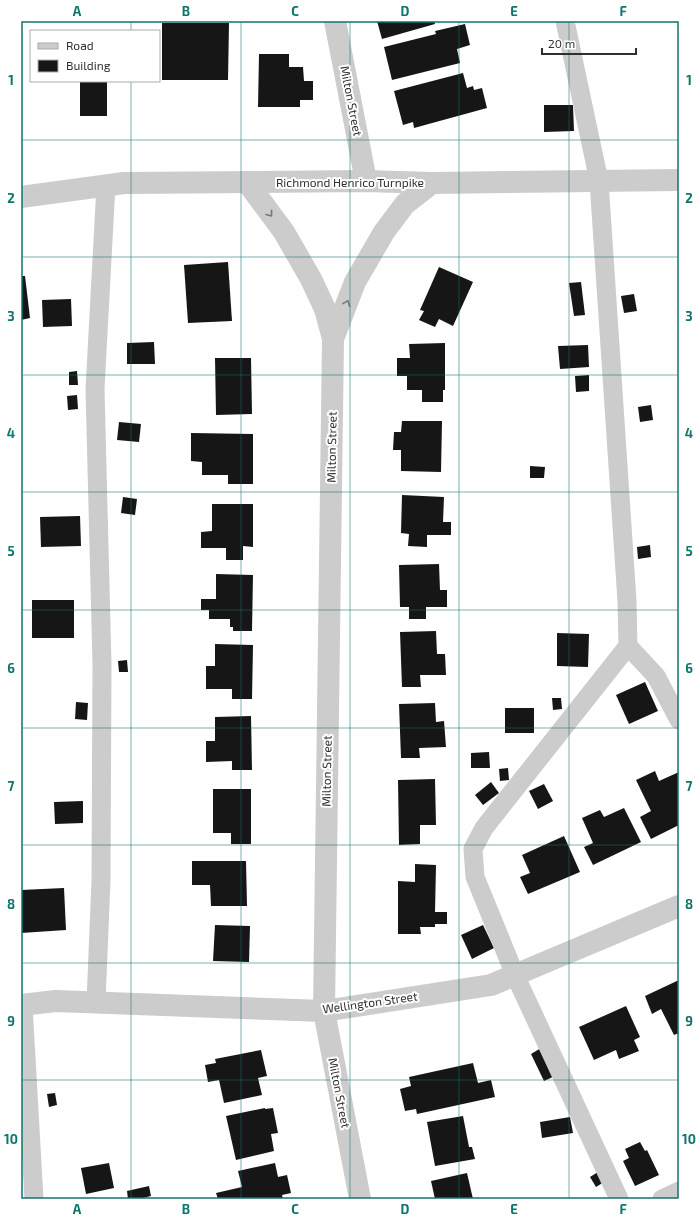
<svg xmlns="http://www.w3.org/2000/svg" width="700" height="1220" font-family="'Exo 2',sans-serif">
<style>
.building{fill:#161616}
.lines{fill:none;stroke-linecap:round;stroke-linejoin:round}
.service{stroke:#ccc;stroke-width:19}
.minor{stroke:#ccc;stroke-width:22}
.tertiary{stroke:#ccc;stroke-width:22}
.oneway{stroke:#767676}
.grid{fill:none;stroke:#0f766e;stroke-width:1;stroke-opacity:0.55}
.labels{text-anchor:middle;stroke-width:4;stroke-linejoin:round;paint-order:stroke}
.street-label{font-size:12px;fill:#2f2f2f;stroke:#fff}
.neatline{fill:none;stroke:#0f766e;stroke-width:1.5}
.grid-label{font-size:13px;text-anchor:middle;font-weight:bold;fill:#0f766e}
</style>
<rect width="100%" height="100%" fill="#fff"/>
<g class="building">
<path d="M377 21H434L435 24 382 39Z"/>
<path d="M162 23H229L228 80H162Z"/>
<path d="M465 24 470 45 457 49 460 63 392 80 384 47 436 34 435 31Z"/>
<path d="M259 54H289V67H303L304 81H313V100H300V107H258Z"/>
<path d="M463 73 467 88 473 86 474 90 482 88 487 108 414 128 413 122 403 125 394 91Z"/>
<rect x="80" y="81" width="27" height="35"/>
<path d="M544 105H573L574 131 544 132Z"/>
<path d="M228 262 232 321 188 323 184 265Z"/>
<path d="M439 267 473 282 453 326 439 319 435 327 419 320 424 311 420 310Z"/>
<path d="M21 276H25L30 318 21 320Z"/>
<path d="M581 282 585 315 574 316 569 283Z"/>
<path d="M634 294 637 311 624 313 621 296Z"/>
<path d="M71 299 72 326 43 327 42 300Z"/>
<path d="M154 342 155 364H127V343Z"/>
<path d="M445 343V390H443V402H422V390H407V376H397V358H410L409 344Z"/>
<path d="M588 345 589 367 560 369 558 346Z"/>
<path d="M215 358H251L252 414 216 415Z"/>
<path d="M77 371 78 385H69V372Z"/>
<path d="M589 375V391L576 392 575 376Z"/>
<path d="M77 395 78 409 68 410 67 396Z"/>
<path d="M651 405 653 420 640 422 638 407Z"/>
<path d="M402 421H442L441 472 401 471V450H393L394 432H401Z"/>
<path d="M119 422 141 424 139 442 117 440Z"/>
<path d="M191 433 253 434V484H228V475H202V462L191 461Z"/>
<path d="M530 466 545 467 544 478H530Z"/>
<path d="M402 495 444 497 443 522H451V535H427V547L408 546 409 534 401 533Z"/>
<path d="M123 497 137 499 135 515 121 513Z"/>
<path d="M212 504H253V547L243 546V560H226V548H201V532L212 531Z"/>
<path d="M80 516 81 546 41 547 40 517Z"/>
<path d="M650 545 651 557 638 559 637 547Z"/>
<path d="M439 564 440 590H447V607H426V619H409V607H400L399 565Z"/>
<path d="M216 574 253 575 252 631H233V627H230V619H209V610H201V599H216Z"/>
<rect x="32" y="600" width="42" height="38"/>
<path d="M436 631 437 654H445L446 675H420L421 687H402L400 632Z"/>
<path d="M557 633 589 634 588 667 557 666Z"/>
<path d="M215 644 253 645 252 699H232V689H206V666H215Z"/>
<path d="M127 660 128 672H119L118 661Z"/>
<path d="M645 682 658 711 629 724 616 695Z"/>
<path d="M552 698H561L562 709 553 710Z"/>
<path d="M76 702 88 703 87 720 75 719Z"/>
<path d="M435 703 436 722 444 721 446 747 419 748 420 758H401L399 704Z"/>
<rect x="505" y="708" width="29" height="25"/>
<path d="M251 716 252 770H232V761L206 762V741H215V717Z"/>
<path d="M489 752 490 768H471V753Z"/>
<path d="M508 768 509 780 500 781 499 769Z"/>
<path d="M655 771 659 781 679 772V825L651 839 640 817 651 811 636 780Z"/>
<path d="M435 779 436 825H420V844L399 845 398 780Z"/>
<path d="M491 782 499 793 483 805 475 795Z"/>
<path d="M544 784 553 801 538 809 529 791Z"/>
<path d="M213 789H251V844H231V833H213Z"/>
<path d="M83 801V823L55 824 54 802Z"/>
<path d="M624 808 641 842 593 865 584 847 593 843 582 818 600 810 604 817Z"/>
<path d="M564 836 580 872 528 894 520 877 530 873 522 855Z"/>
<path d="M192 861H246L247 906H211L210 885H192Z"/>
<path d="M415 864 436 865 435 912H447V924H435V927H420L421 934H398V881L415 882Z"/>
<path d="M64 888 66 930 21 933V890Z"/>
<path d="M215 925 250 926 249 962 213 961Z"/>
<path d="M483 925 494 948 472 959 461 935Z"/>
<path d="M679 980V1033L674 1035 661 1009 652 1014 645 996Z"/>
<path d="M626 1006 640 1037 634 1040 639 1051 619 1059 616 1050 594 1060 579 1027Z"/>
<path d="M541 1048 555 1076 544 1081 531 1054Z"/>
<path d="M261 1050 267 1076 258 1078 262 1095 224 1103 219 1080 208 1082 205 1065 216 1063 215 1059Z"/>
<path d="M473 1063 478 1083 491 1080 495 1097 417 1114 416 1109 405 1111 400 1089 411 1086 409 1077Z"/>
<path d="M55 1093 57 1105 49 1107 47 1094Z"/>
<path d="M265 1108V1109L273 1108 278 1133 271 1134 274 1151 236 1160 226 1116Z"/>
<path d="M463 1116 469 1147H472L475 1159 435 1166 427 1122Z"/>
<path d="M570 1117 573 1133 542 1138 540 1122Z"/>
<path d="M640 1142 645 1151 647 1150 659 1175 635 1186 623 1161 629 1158 625 1149Z"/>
<path d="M109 1163 114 1188 86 1194 81 1168Z"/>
<path d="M275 1163 278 1177 287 1175 291 1193 282 1195 283 1199H218L216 1193 242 1187 238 1171Z"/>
<path d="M598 1172 604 1182 596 1187 590 1177Z"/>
<path d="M467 1173 473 1199H435L431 1181Z"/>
<path d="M149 1186 151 1196 139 1199H128L127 1191Z"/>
</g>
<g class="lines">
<g class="service">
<path d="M565 21 599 181 627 601 628 646 484 828 473 849 475 877 515 975 619 1199"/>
<path d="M628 646 656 676 679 720"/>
<path d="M96 1002 101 881 102 664 95 389 106 185"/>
<path d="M23 1005 34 1199"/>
<path d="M662 1199 679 1191"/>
</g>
<g class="minor">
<path d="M335 21 366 181"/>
<path d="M247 182 284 232 311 279 325 309 333 339 324 1011 360 1199"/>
<path d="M333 339 355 282 384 232 405 204 432 183"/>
<path d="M21 1005 56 1001 324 1011 491 985 679 906"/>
</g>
<path class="tertiary" d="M21 197 124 183 366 181 432 183 679 180"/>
</g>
<defs><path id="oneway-chevron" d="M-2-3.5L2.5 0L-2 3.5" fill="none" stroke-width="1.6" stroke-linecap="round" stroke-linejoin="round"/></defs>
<g class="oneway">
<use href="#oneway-chevron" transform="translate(270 214) rotate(53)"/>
<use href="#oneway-chevron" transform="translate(347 303) rotate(-69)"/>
</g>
<path class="grid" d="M131 21V31M241 21V1199M350 21V1199M459 21V1199M569 21V1199M131 81V1199M21 140H679M21 257H679M21 375H679M21 492H679M21 610H679M21 728H679M21 845H679M21 963H679M21 1080H679"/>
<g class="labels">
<g class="street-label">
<text transform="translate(351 101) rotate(79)" y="4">Milton Street</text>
<text x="350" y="187">Richmond Henrico Turnpike</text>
<text transform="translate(332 447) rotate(-89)" y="4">Milton Street</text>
<text transform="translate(327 771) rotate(-89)" y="4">Milton Street</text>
<text transform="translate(370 1003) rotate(-8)" y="4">Wellington Street</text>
<text transform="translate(339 1093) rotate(79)" y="4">Milton Street</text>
</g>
</g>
<rect width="700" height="1220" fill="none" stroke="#ffffff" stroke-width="44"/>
<rect x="30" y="30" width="130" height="52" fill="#ffffff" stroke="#acacac"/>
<rect x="38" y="43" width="20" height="6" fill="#cccccc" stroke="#acacac"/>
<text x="66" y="50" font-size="12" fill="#2f2f2f">Road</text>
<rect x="38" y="60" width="20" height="12" fill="#161616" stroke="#acacac"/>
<text x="66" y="70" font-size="12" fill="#2f2f2f">Building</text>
<path d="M542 48v6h94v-6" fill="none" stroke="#2f2f2f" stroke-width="2"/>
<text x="548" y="48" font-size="12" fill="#2f2f2f" stroke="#ffffff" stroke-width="3" paint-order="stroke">20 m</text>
<rect x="22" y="22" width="656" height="1176" class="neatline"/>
<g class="grid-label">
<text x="77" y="16">A</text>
<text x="186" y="16">B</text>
<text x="295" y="16">C</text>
<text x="405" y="16">D</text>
<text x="514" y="16">E</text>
<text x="623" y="16">F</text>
<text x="11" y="85">1</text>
<text x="689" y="85">1</text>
<text x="11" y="203">2</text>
<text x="689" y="203">2</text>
<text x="11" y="321">3</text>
<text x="689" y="321">3</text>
<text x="11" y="438">4</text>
<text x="689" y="438">4</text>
<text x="11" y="556">5</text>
<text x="689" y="556">5</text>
<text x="11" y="673">6</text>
<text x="689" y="673">6</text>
<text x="11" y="791">7</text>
<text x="689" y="791">7</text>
<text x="11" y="909">8</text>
<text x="689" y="909">8</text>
<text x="11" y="1026">9</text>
<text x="689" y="1026">9</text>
<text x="11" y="1144">10</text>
<text x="689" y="1144">10</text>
<text x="77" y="1214">A</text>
<text x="186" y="1214">B</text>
<text x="295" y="1214">C</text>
<text x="405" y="1214">D</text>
<text x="514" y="1214">E</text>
<text x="623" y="1214">F</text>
</g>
</svg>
